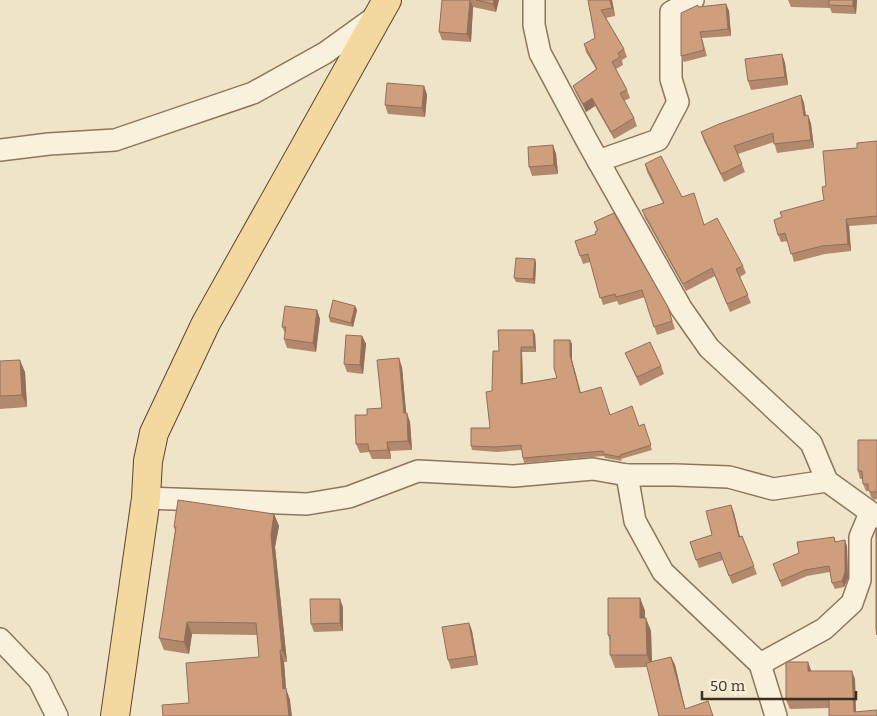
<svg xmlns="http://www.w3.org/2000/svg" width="877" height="716" font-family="Bitter,serif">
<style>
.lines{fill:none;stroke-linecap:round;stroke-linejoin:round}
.minor-casing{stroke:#8d765c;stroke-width:24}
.major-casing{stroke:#5b4430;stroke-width:30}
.minor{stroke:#faf1dc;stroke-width:21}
.major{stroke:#f3d9a0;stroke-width:28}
.wall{fill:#b2896c}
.shaded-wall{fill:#916f58}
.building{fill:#cf9f7d;stroke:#916f58}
</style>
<rect width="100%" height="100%" fill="#f0e4c8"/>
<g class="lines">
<defs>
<g id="minor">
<path d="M534 0V25L540 53 587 141 681 308 709 348 811 443 827 481 877 517"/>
<path d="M0 150 49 144 115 140 253 93 325 53 375 17"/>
<path d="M598 161 658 140 678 102 671 79V12L693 0"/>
<path d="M627 475 635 521 663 572 760 664 776 716"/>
<path d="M146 498 307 504 349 497 418 471 514 476 593 469 627 475H675L729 477 773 489 827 481"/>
<path d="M0 639 39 680 57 716"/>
<path d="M760 664 824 629 852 603 860 580V537L870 513"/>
</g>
<path id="major" d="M115 716 146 498 148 461 154 433 206 323 387 0"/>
</defs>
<use href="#minor" class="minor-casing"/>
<use href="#major" class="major-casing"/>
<use href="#minor" class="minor"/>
<use href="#major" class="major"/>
</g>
<g class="wall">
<path d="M442 0H499L496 12 473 7 471 42 442 40 439 32Z"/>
<path d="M588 0H612L615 16 606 18 624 49 627 57 622 60 623 65 616 69 627 90 630 98 624 101 634 118 637 126 614 139 595 106 586 112 576 93 573 86 596 69 586 52 584 44 595 38Z"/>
<path d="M788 0H857L856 14 832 13 830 8 791 7Z"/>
<path d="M726 4 729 11 731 36 702 38 707 56 684 62 681 56 698 7Z"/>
<path d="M782 54 785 63 788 85 751 90 748 81Z"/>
<path d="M424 86 427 95 425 117 388 114 385 105Z"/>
<path d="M801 95 804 103 806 116 808 115 811 124 814 148 777 153 774 142 738 154 745 172 724 182 704 141 701 132Z"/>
<path d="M877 141V224L849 226 851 251 825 254 794 262 788 241 781 242 778 235 782 217 824 200 826 186 857 148Z"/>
<path d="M553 145 556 154 558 174 532 176 529 167Z"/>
<path d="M645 164 682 197 705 225 743 266 746 273 740 277 751 303 730 312 715 276 686 291 645 218 642 210 663 203 647 172Z"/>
<path d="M594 222 668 307 675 329 657 335 645 297 619 305 617 301 603 305 590 262 583 264 575 241 596 234 597 231Z"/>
<path d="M535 259 536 264 535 284 516 282 514 278Z"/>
<path d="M355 306 357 310 353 327 330 322 329 317Z"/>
<path d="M317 310 320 319 316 352 287 348 284 339 285 333 282 327Z"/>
<path d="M535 334 536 352H522L523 384 557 378 570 340 572 344V360L581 393 610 414 639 426 644 424 652 450 621 459 622 461 605 458 604 456 524 463 523 458 522 450 497 452 472 450 471 446 490 428 492 391 499 351Z"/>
<path d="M362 336 366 344 363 374 347 372 344 364Z"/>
<path d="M625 353 661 366 664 374 640 386Z"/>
<path d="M0 361 25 372 27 407 0 409Z"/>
<path d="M402 367 406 413 410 422 412 450 390 451 391 459H372L369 452 360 453 356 444 382 408Z"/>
<path d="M877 440V499L874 500 871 497 869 491H866L863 484V479H860L858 471Z"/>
<path d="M731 505 734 513 740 537 742 536 757 574 732 584 723 560 699 568 690 542 712 535Z"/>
<path d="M274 514 279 526 275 547 287 662H284L286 689 290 700 189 703 259 657 257 635 192 634 189 654 164 650 159 638 175 531 174 527Z"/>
<path d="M834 537 836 542 845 540 847 547 848 578 844 587 835 589 832 583 830 572 807 576 782 587 775 570Z"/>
<path d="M640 598 645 611V618L651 631 652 662 671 657 675 665 685 709 713 716H659L647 667 615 668 610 655V641L608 635Z"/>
<path d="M343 607V631L314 632 311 624Z"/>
<path d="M469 623 472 631 478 665 451 669 448 660Z"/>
<path d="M811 670V671L855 679 856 712 877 716 829 708 790 709 786 700Z"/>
</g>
<g class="shaded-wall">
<path d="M470 0 473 7 471 42 467 34Z"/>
<path d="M494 0H499L496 12 493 4Z"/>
<path d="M610 0H612L615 16 612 8Z"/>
<path d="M853 0H857L856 14 853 6Z"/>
<path d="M726 4 729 11 731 36 728 29Z"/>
<path d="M782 54 785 63 788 85 785 77Z"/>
<path d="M424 86 427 95 425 117 422 108Z"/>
<path d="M801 95 804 103 807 124 804 116Z"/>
<path d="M592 98 595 106 586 112 583 104Z"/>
<path d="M808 115 811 124 814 148 811 140Z"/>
<path d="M553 145 556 154 558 174 554 165Z"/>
<path d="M846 219 849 226 851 251 848 244Z"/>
<path d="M535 259 536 264 535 284 533 279Z"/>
<path d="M355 306 357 310 353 327 351 323Z"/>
<path d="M317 310 320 319 316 352 313 343Z"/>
<path d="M533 330 535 334 536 352 534 347Z"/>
<path d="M362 336 366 344 363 374 360 365Z"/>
<path d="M570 340 572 344V360L582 397 570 355Z"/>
<path d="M521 347 522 352 523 389 521 384Z"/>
<path d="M399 358 402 367 407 422 404 413Z"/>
<path d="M20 360 25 372 27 407 22 395Z"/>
<path d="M407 413 410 422 412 450 408 441Z"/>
<path d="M387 442 390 451 391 459 388 450Z"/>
<path d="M731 505 734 513 742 545 739 537Z"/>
<path d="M274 514 279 526 275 547 287 662 282 650 271 535Z"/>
<path d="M845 540 847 547 848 578 844 587 842 581Z"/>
<path d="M640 598 645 611V631L640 618Z"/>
<path d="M340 599 343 607V631L340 623Z"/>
<path d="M646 618 651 631 652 667 647 655Z"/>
<path d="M187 622 192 634 189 654 184 642Z"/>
<path d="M469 623 472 631 478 665 475 656Z"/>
<path d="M280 650 284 662 286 689 290 700 292 716H289L283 689Z"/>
<path d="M671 657 675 665 687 716 685 709Z"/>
<path d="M808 662 811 670V680L808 671Z"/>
<path d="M852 671 855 679 856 716 854 712Z"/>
</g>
<g class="building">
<path d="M442 0H470L467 34 439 32Z"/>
<path d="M476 0H494L493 4Z"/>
<path d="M588 0H610L612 8 601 10 624 49 618 53 620 57 612 62 627 90 620 93 634 118 611 132 592 98 583 104 573 86 597 69 584 44 595 38Z"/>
<path d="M829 0H853V6L829 5Z"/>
<path d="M726 4 728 29 700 32 704 50 681 56V13L698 5V7Z"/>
<path d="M782 54 785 77 748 81 745 59Z"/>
<path d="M387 83 424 86 422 108 385 105Z"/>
<path d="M801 95 804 116 808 115 811 140 774 144 773 133 734 146 742 164 721 174 701 132 719 124Z"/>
<path d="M877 141V216L846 219 848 244 822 246 791 254 785 233 778 235 774 220 782 217 780 212 824 200 822 187 826 186 823 151 857 148V143Z"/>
<path d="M553 145 554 165 529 167 528 147Z"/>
<path d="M661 156 682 197 694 193 704 225 717 218 743 266 736 269 748 295 727 304 712 268 683 284 642 210 664 203 645 164Z"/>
<path d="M614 213 668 307 672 321 654 327 642 290 616 297 615 294 600 298 588 254 580 256 575 241 596 234 595 232 598 230 594 222Z"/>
<path d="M516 258 535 259 533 279 514 278Z"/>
<path d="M333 300 355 306 351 323 329 317Z"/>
<path d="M285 306 317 310 313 343 284 339 286 327H282Z"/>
<path d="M498 330H533L534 347H521V384L557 378 554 368V340H570V355L580 393 601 387 610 415 632 406 639 426 644 424 651 445 620 455V457L604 454 603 451 523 458 521 445 495 447 471 446V428H490L486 392 492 391 493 351H499Z"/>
<path d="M346 335 362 336 360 365 344 364Z"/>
<path d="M650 342 661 366 637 377 625 353Z"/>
<path d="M399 358 404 413H407L408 441 387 442 388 450 369 451 368 444H356L355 415H367V409L382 408 377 360Z"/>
<path d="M20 360 22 395 0 396V361Z"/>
<path d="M858 440H877V492H871L868 490V484H863L862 471H858Z"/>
<path d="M178 500 274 514 271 535 282 650H280L283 689 286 688 289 716H163L162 705 189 703 186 663 259 657 256 623 187 622 184 642 159 638 176 527H174Z"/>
<path d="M731 505 739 537 742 536 754 566 729 576 720 552 696 560 690 542 712 535 706 511Z"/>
<path d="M876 529H877V635L876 629Z"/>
<path d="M834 537 835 542 845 540V572L842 581 832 583 829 566 805 570 780 581 773 564 799 553 797 542Z"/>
<path d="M608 598H640V618H646L647 655H610V635H608Z"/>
<path d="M310 599H340V623L311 624Z"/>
<path d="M469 623 475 656 448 660 442 627Z"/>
<path d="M671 657 685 709 708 701 713 716H659L646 663Z"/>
<path d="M786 662H808V671H852L854 712 877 710V716H829V700H786Z"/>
</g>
<path d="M702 691v8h154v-8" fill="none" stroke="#3d2e20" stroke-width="2.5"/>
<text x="710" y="691" font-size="15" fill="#3d2e20" stroke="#f7eed8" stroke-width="4" paint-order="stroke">50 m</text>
</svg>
